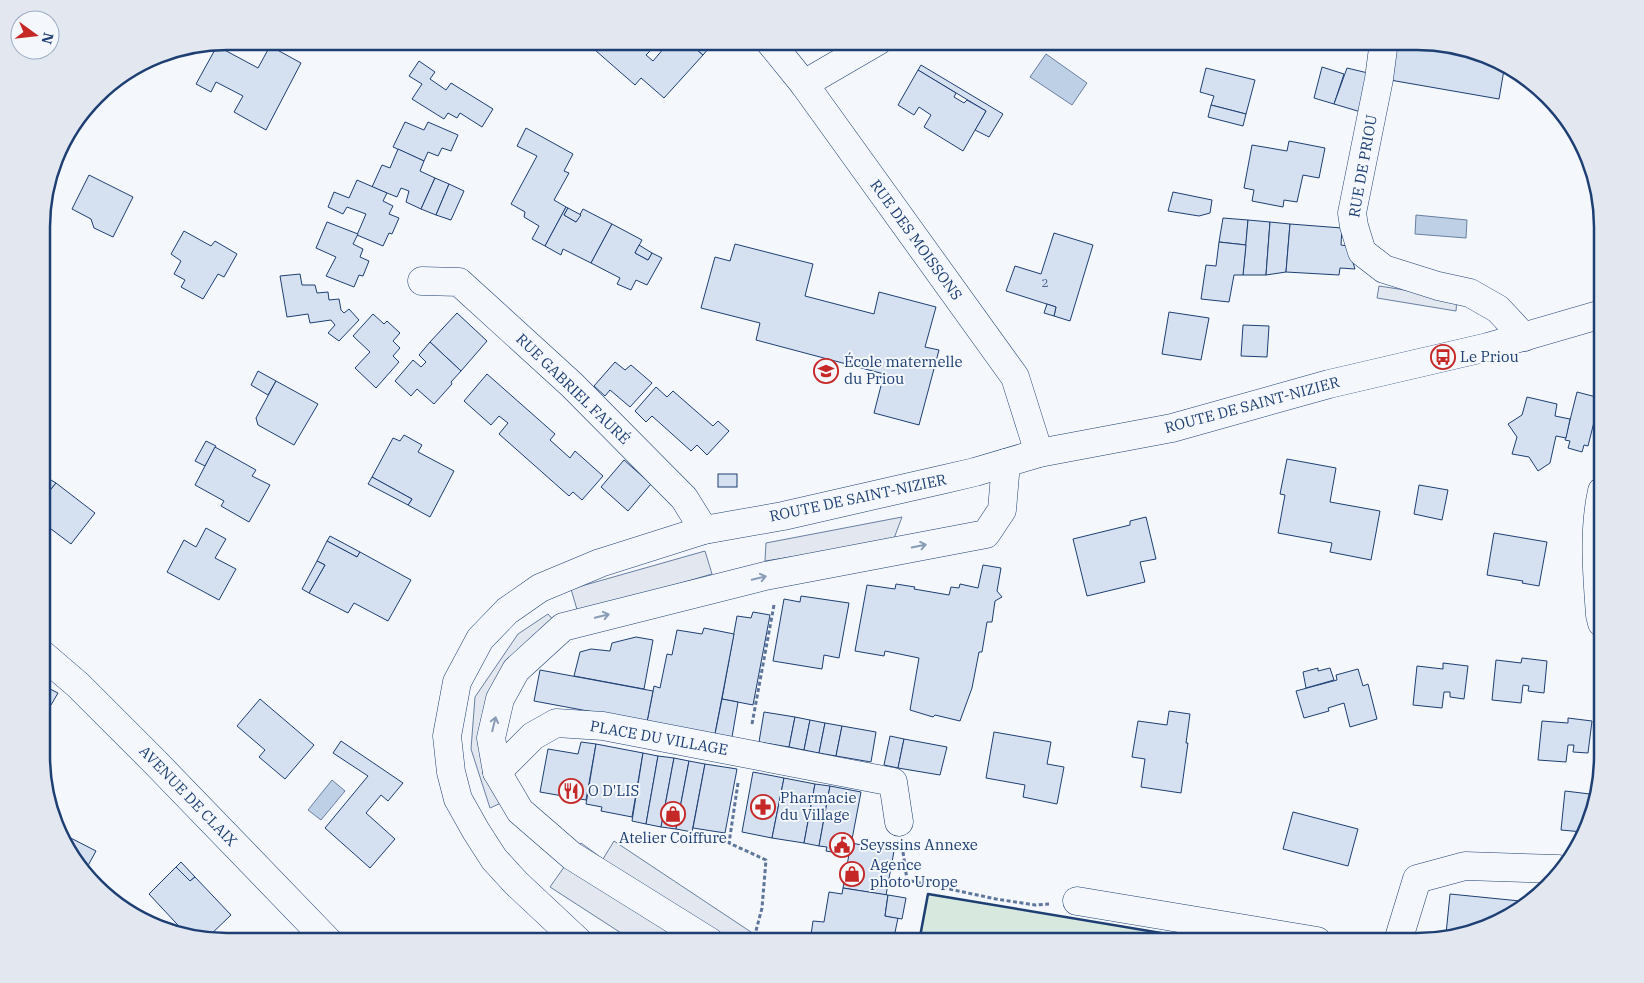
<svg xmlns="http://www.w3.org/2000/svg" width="1644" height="983" font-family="'IBM Plex Serif',serif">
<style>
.green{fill:#d7e8df;stroke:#687fa3}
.parking{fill:#e3e8f0;stroke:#687fa3}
.water{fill:#bed0e5;stroke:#687fa3}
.building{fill:#d5e0f0;stroke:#1d3f73}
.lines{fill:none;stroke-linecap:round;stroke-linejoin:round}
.minor-casing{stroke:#1d3f73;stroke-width:29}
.major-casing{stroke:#1d3f73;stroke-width:29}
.path{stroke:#5e769c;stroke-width:3;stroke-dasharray:4 2.5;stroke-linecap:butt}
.minor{stroke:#f4f7fb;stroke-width:28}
.major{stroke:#f4f7fb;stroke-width:28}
.wall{stroke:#1d3f73;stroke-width:2.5}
.oneway{stroke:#889bb7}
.labels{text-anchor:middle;stroke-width:4;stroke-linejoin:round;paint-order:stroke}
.number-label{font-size:12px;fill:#4b6792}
.street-label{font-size:15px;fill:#1d3f73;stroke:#f4f7fb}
.poi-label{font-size:15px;fill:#1d3f73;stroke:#f4f7fb;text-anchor:start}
.rim{fill:none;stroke:#1d3f73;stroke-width:2.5}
</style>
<rect width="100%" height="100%" fill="#f4f7fb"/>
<path class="green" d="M928 894 1209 941 919 942Z"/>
<g class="parking">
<path d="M1379 286 1457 298 1456 311 1377 298Z"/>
<path d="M902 517 893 541 765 561 766 543Z"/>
<path d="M705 551 712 574 578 613 571 589Z"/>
<path d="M548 614 555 622 487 699 501 803 490 808 471 749 475 697 518 634Z"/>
<path d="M614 841 754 934 749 942H635L550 887 581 843 603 859Z"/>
</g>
<g class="water">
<path d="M1046 54 1087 83 1072 105 1030 77Z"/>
<path d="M1416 215 1467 220 1466 238 1415 234Z"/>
<path d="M332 780 345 791 321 820 308 810Z"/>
</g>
<g class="building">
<path d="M602 41H641L651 50 646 55 653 61 670 41H687L703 55 664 98 641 78 635 85 595 50Z"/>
<path d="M687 41H715L703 55Z"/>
<path d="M1331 41H1379L1377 53Z"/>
<path d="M1396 41H1418L1466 48 1505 64 1499 99 1390 80Z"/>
<path d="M217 46 258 68 270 46 301 63 266 130 234 112 243 96 216 82 211 92 196 84Z"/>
<path d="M419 61 435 72 430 79 446 90 451 83 493 109 482 127 460 113 457 118 448 113 444 119 412 99 422 84 409 76Z"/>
<path d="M921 65 1003 114 989 137 975 130 986 111 918 70Z"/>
<path d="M1322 67 1344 74 1334 104 1314 98Z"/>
<path d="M1206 68 1255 80 1246 114 1211 105 1214 96 1200 92Z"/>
<path d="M1347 68 1372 74 1361 112 1334 104Z"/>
<path d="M918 70 956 93 954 97 964 103 967 100 986 111 963 151 924 127 931 115 919 107 914 115 898 105Z"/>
<path d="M1211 105 1246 114 1243 126 1208 117Z"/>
<path d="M405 122 424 130 428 122 458 135 451 151 442 148 438 156 428 152 424 161 393 147Z"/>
<path d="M526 128 573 154 564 171 569 173 554 200 566 207 545 246 532 239 539 226 524 217 525 212 511 204 537 156 517 146Z"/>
<path d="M1289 141 1325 148 1319 178 1303 175 1297 202 1284 200 1283 207 1252 201 1254 190 1244 188 1252 145 1287 151Z"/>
<path d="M398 149 424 161 420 171 435 178 421 209 406 202 409 191 401 188 397 197 372 187 382 165 390 168Z"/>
<path d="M89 175 133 197 113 237 94 228 91 219 72 209Z"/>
<path d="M435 178 449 184 436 215 421 209Z"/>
<path d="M357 180 387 193 383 201 393 206 389 214 399 218 392 234 389 233 383 246 357 235 366 214 347 207 343 214 328 207 334 192 349 198Z"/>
<path d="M449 184 464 191 451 220 436 215Z"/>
<path d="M1173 192 1212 200 1210 213 1199 216 1168 211Z"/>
<path d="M566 207 568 208 564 215 576 222 583 209 612 224 591 263 563 249 561 255 545 246Z"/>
<path d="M568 208 581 215 576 222 564 215Z"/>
<path d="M1223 218 1248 220 1246 245 1219 242Z"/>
<path d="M1248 220 1270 222 1266 275H1243Z"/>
<path d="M327 222 358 234 353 244 363 249 360 257 369 261 363 276 359 275 354 287 326 276 336 257 316 248Z"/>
<path d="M1270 222 1290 224 1286 272 1266 275Z"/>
<path d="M612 224 642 240 635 253 648 260 652 253 662 258 647 285 636 280 631 290 617 284 620 278 591 263Z"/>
<path d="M1290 224 1342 228 1341 245 1348 246 1355 269 1340 268 1339 275 1286 272Z"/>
<path d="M184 231 211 246 215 241 237 254 224 277 218 274 203 299 181 287 185 280 174 274 181 261 171 254Z"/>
<path d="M1054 233 1093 245 1070 321 1054 316 1056 307 1006 291 1015 266 1041 274Z"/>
<path d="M1219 242 1246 245 1243 275H1234L1229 302 1201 299 1206 265 1216 266Z"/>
<path d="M735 244 813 264 805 296 874 314 879 292 936 307 925 347 939 350 919 425 874 413 884 374 756 340 760 323 701 308 715 257 730 261Z"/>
<path d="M639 245 652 253 648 260 635 253Z"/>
<path d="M300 274 302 285H315L317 293 328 292 329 300 339 299 341 310 344 313 349 309 359 320 339 341 328 333 335 325 331 320 310 323 308 314 287 317 280 276Z"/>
<path d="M1047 304 1056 307 1054 316 1044 313Z"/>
<path d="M1169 312 1209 318 1201 360 1162 354Z"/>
<path d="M457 313 487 341 461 371 430 342Z"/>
<path d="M373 314 384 324 387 321 400 333 393 341 400 348 393 356 399 362 376 388 355 368 370 352 353 336Z"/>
<path d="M1243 325 1269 326 1267 357 1241 356Z"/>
<path d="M430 342 461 371 451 382 452 384 434 404 417 389 411 396 395 381 413 360 421 367 426 362 419 355Z"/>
<path d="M615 362 625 370 631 365 652 383 630 407 610 390 605 396 594 386Z"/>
<path d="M258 371 276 381 268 395 251 385Z"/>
<path d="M487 374 555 434 550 440 570 458 575 451 603 476 582 500 573 492 569 496 499 434 508 423 499 416 491 425 464 401Z"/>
<path d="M276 381 318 404 294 445 258 425 256 418Z"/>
<path d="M656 387 667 397 673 391 713 426 718 421 729 431 707 455 697 445 691 451 652 416 646 422 635 411Z"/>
<path d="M1577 392 1600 398 1588 446 1584 445 1582 452 1568 448 1570 441 1565 440Z"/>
<path d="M1527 397 1557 404 1555 416 1570 419 1566 438 1556 436 1550 463 1538 471 1529 457 1512 454 1517 437 1508 424 1522 415Z"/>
<path d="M404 435 422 445 418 452 454 471 430 517 408 505 412 499 372 477 393 438 400 441Z"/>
<path d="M206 441 216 446 205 466 195 461Z"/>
<path d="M215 447 256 470 252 476 270 485 249 522 221 506 224 501 195 485Z"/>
<path d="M1287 459 1336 468 1330 502 1380 511 1371 560 1330 552 1332 543 1278 533 1285 495 1280 494Z"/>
<path d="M624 460 651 484 628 511 601 487Z"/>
<rect x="718" y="474" width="19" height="13"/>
<path d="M372 477 412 499 408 505 368 484Z"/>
<path d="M51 480 56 483 43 499 45 501 43 504V491Z"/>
<path d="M56 483 95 513 71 544 43 523V504L45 501 43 499Z"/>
<path d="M1419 485 1448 490 1442 520 1414 514Z"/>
<path d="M1146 517 1156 559 1140 562 1145 582 1087 596 1073 539 1130 525V521Z"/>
<path d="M206 528 226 539 215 558 236 569 219 600 167 572 184 540 196 547Z"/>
<path d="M1494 533 1547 542 1539 586 1522 583 1523 581 1487 575Z"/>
<path d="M330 536 360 552 357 557 327 541Z"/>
<path d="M327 541 357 557 360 552 411 580 388 621 354 603 348 613 309 593 325 565 317 561Z"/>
<path d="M317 561 325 565 309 593 302 589Z"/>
<path d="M983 565 1001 568 997 591 1002 597 995 601 992 622H987L982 652H979L972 688 960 721 935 715 933 717 910 710 919 658 885 651 884 656 855 651 867 585 895 589 896 584 915 587 914 589 949 595 951 587 959 588 960 584 978 588Z"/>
<path d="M801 596 849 603 839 658 824 655 822 669 773 661 784 599 800 602Z"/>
<path d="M753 612 770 615 753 705 722 699 737 616 751 618Z"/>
<path d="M704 628 734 634 715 734 647 722 654 686 660 688 667 654 672 655 677 630 702 634Z"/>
<path d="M636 637 653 640 644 689 574 676 580 652 591 649 610 651 612 643Z"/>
<path d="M1522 658 1547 661 1544 693 1528 691 1529 686 1523 685 1521 703 1492 700 1496 660 1521 663Z"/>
<path d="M1443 663 1468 666 1464 699 1450 697V692H1444L1442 708 1413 705 1417 666 1443 669Z"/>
<path d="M1318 668V671L1330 668 1334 680 1306 688 1303 672Z"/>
<path d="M1358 669 1363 686 1368 684 1377 719 1350 727 1344 703 1328 708 1329 711 1304 718 1296 691 1337 680 1336 675Z"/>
<path d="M540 670 653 691 647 722 534 701Z"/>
<path d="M46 687 58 693 51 705 43 700V693Z"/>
<path d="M260 699 314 745 285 779 259 757 265 750 237 726Z"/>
<path d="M722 699 738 702 732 737 715 734Z"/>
<path d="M1169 711 1190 714 1186 743H1188L1181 793 1141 787 1145 759 1132 757 1138 721 1167 725Z"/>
<path d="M764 712 795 717 789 747 759 742Z"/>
<path d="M795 717 810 720 804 750 789 747Z"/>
<path d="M1568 718 1592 721 1588 753 1573 752 1574 745H1568L1566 762 1538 760 1542 721 1568 723Z"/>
<path d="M810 720 825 723 819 753 804 750Z"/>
<path d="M825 723 842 726 836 756 819 753Z"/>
<path d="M842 726 876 732 871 762 836 756Z"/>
<path d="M994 732 1051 742 1047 764 1064 767 1057 804 1023 797 1025 785 986 778Z"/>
<path d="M890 736 904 739 898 768 884 765Z"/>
<path d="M904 739 947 747 940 775 898 768Z"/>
<path d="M341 741 403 783 388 801 381 795 366 813 395 839 370 868 325 828 368 776 333 753Z"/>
<path d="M581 742 596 744 586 800 540 792 548 749 578 754Z"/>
<path d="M596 744 643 753 632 817 601 811 602 807 586 804Z"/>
<path d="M643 753 658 756 646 824 632 821Z"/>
<path d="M658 756 674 758 661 827 646 824Z"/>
<path d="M674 758 689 761 676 829 661 827Z"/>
<path d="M689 761 705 764 692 832 676 829Z"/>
<path d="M705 764 737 769 725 833 693 828Z"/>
<path d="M753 772 784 778 772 838 742 832Z"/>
<path d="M784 778 815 784 804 843 772 838Z"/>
<path d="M815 784 830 786 819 846 804 843Z"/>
<path d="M830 786 861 792 849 855 826 851 827 847 819 846Z"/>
<path d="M1591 790H1596L1583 832 1561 830 1565 791 1590 794Z"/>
<path d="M1293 812 1358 829 1348 866 1283 849Z"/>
<path d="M63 834 96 851 85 871 72 859Z"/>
<path d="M851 843 894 851 886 895 843 888Z"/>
<path d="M181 862 195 877 190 881 176 867Z"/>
<path d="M176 867 190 881 195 877 231 915 206 939 189 937 149 894Z"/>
<path d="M843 888 888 895 885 916 898 918 893 942H810L813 921 824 922 829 892 842 894Z"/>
<path d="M1450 894 1520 901V907L1510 917 1451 935 1446 934Z"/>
<path d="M888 895 906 898 902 919 885 916Z"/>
</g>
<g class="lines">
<defs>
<g id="minor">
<path d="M769 41 804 84 1015 377 1039 453"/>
<path d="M1384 41 1379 79 1352 213 1354 226 1362 252 1384 269 1438 286 1470 293 1498 309 1524 337"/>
<path d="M804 84 878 41"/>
<path d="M422 281 459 282 572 385 684 498 704 530"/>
<path d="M1602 491C1593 532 1597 574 1600 615L1602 623"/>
<path d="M497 772 533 736 556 723 603 726 893 782 899 822"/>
<path d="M1077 901 1317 941"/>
<path d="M1398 941 1417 879 1465 866 1558 869"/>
<path d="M710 942 572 856 520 811 497 772 491 738 500 699 516 670 563 627 765 576 986 534 1002 510 1006 463"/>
</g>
<g id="major">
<path d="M43 655 78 685 155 762 329 942"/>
<path d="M579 942 516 883 494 859 476 831 458 799 451 772 447 736 457 682 480 639 507 611 540 588 600 563 704 530 783 516 945 479 975 472 1039 453 1172 428 1329 384 1488 347 1602 314"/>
</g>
</defs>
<use href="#minor" class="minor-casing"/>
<use href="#major" class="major-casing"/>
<g class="path">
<path d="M752 724 774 605"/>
<path d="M738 783 729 843 766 860 762 908 753 942"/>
<path d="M903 852 907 880 996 899 1035 905 1049 904"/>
</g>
<use href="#minor" class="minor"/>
<use href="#major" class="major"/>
<path class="wall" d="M919 942 928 894 1209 941"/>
</g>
<defs><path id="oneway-shaft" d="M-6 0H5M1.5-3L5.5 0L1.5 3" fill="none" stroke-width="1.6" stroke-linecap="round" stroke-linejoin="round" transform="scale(1.25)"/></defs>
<g class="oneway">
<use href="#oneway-shaft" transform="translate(919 546) rotate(-11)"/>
<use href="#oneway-shaft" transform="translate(759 578) rotate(-14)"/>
<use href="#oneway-shaft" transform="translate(602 616) rotate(-14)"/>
<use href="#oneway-shaft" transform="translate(494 724) rotate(-76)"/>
</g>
<defs>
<symbol id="bus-ring" viewBox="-11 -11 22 22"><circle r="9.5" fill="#f4f7fb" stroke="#c62828" stroke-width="1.5"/><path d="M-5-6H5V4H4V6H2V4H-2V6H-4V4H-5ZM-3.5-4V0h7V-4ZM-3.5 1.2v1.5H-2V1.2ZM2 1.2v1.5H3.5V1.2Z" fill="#c62828"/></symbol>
<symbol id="school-ring" viewBox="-11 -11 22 22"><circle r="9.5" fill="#f4f7fb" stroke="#c62828" stroke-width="1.5"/><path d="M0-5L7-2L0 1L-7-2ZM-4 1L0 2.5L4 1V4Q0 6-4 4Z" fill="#c62828"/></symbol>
<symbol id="restaurant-ring" viewBox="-11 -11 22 22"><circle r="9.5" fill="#f4f7fb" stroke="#c62828" stroke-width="1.5"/><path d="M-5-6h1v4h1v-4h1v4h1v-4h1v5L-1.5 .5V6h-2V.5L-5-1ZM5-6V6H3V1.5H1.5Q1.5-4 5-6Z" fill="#c62828"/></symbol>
<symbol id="pharmacy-ring" viewBox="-11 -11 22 22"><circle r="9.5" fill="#f4f7fb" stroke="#c62828" stroke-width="1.5"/><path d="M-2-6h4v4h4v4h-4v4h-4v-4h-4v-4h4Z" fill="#c62828"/></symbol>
<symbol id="shop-ring" viewBox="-11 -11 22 22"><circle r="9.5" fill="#f4f7fb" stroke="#c62828" stroke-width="1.5"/><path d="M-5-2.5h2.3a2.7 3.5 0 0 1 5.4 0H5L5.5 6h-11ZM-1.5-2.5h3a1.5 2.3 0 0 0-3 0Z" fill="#c62828"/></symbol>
<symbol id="civic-ring" viewBox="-11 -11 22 22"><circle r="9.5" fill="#f4f7fb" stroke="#c62828" stroke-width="1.5"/><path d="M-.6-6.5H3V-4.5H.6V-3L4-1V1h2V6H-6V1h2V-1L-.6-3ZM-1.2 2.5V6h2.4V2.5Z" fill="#c62828"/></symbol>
</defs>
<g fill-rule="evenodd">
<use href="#bus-ring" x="1429" y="343" width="28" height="28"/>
<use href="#school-ring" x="812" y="357" width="28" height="28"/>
<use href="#restaurant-ring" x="557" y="777" width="28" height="28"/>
<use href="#pharmacy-ring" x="749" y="793" width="28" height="28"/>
<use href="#shop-ring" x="659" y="800" width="28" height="28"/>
<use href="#civic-ring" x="828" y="831" width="28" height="28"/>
<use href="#shop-ring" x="838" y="860" width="28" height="28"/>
</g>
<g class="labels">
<g class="number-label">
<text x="1045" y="287">2</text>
</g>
<g class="street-label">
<text transform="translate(1363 166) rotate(-80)" y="5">RUE DE PRIOU</text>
<text transform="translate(916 240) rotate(54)" y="5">RUE DES MOISSONS</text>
<text transform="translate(573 389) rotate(44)" y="5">RUE GABRIEL FAURÉ</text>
<text transform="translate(1252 405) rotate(-15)" y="5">ROUTE DE SAINT-NIZIER</text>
<text transform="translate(858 498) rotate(-12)" y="5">ROUTE DE SAINT-NIZIER</text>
<text transform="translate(659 738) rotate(10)" y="5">PLACE DU VILLAGE</text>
<text transform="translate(188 796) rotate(46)" y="5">AVENUE DE CLAIX</text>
</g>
<g class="poi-label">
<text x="1460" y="362">Le Priou</text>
<text x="844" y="367">École maternelle<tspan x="844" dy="17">du Priou</tspan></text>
<text x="588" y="796">O D'LIS</text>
<text x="780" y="803">Pharmacie<tspan x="780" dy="17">du Village</tspan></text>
<text x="673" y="843" text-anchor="middle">Atelier Coiffure</text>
<text x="860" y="850">Seyssins Annexe</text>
<text x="870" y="870">Agence<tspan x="870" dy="17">photo Urope</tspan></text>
</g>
</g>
<path d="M0 0H1644V983H0ZM227 50H1417A177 177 0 0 1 1594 227V756A177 177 0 0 1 1417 933H227A177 177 0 0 1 50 756V227A177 177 0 0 1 227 50Z" fill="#e3e8f0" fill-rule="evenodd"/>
<path class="rim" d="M227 50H1417A177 177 0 0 1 1594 227V756A177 177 0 0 1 1417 933H227A177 177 0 0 1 50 756V227A177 177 0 0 1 227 50Z"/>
<g transform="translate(35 35) rotate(105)"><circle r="24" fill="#f4f7fb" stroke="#9eadc5"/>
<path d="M0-4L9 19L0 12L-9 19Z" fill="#c62828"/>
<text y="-8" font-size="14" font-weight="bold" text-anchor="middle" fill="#1d3f73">N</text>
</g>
</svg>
